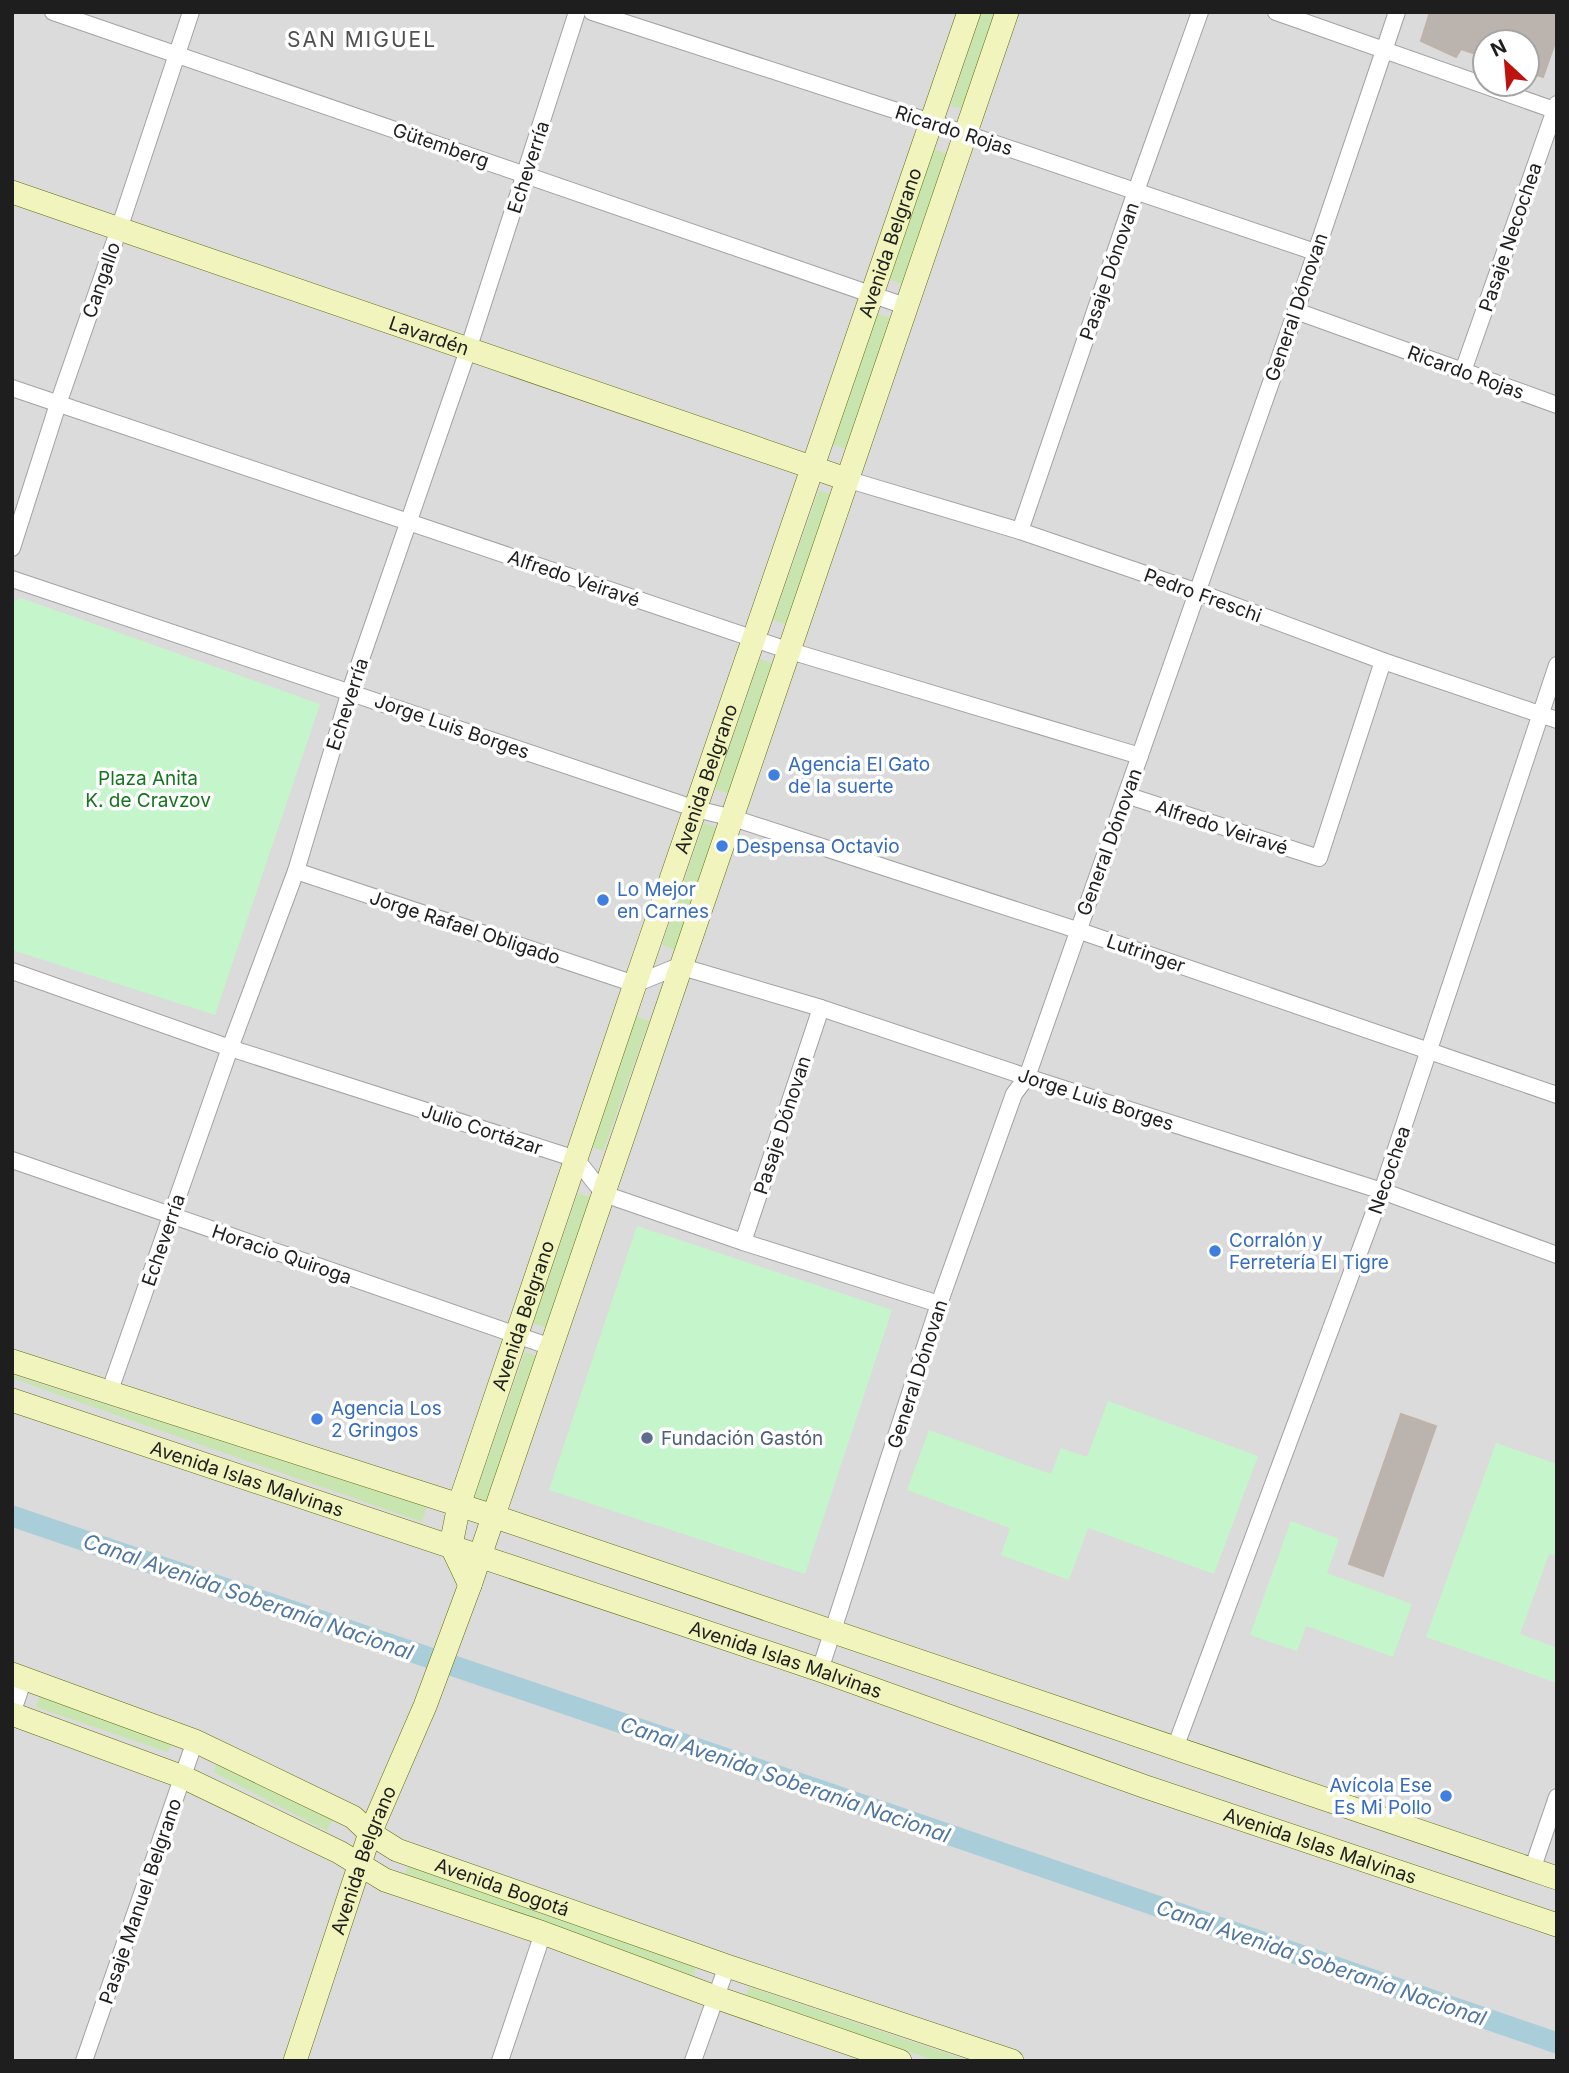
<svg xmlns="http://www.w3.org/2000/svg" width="1569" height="2073" font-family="Inter,sans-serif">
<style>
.residential{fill:#dcdbdb;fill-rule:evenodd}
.grass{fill:#c8e5af}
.park{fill:#c5f5ca}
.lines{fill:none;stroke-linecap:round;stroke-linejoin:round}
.canal{stroke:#a9cdd9;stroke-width:21}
.building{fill:#bbb4ae;stroke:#bfb3a9;stroke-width:2}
.street-casing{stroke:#a2a2a2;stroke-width:18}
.secondary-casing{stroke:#626e0d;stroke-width:24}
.street{stroke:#fff;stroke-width:16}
.secondary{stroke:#f1f5bd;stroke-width:23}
.shop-dot{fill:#3f7fe0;stroke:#fff;stroke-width:2.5}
.service-dot{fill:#5c6f8a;stroke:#fff;stroke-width:2.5}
.labels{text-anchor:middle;stroke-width:7;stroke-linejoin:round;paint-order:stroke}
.street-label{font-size:19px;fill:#1e1e1e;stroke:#fff}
.shop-label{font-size:19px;fill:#366cbe;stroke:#fff;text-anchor:start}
.park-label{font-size:19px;fill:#14751e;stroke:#fff}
.service-label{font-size:19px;fill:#4e5e75;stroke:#fff;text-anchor:start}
.neighbourhood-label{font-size:21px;letter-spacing:2px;fill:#515151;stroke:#fff}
.water-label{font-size:21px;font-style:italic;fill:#4f76a0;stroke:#fff}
</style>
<rect width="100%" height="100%" fill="#efece5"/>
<path class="residential" d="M12 12H1557V2061H12ZM1485 42H1527V84H1485Z"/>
<g class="grass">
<path d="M981 12H996L963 108 953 107 951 104Z"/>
<path d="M933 149 948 154 902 284 888 279Z"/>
<path d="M877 314 891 318 846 449 831 444Z"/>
<path d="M819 490 833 495 787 625 773 620Z"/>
<path d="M760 659 775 664 729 794 715 789Z"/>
<path d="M704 823 718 828 676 950 662 945Z"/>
<path d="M635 1016 649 1021 603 1151 589 1146Z"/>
<path d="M578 1193 593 1198 547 1328 533 1323Z"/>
<path d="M525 1352 539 1357 488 1502 474 1497Z"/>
<path d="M12 1375 427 1506 422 1522 59 1395 12 1378Z"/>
<path d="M40 1695 175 1741 167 1752 36 1707Z"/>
<path d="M219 1761 333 1819 327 1831 213 1772Z"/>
<path d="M409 1863 696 1966 694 1976 404 1876Z"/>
<path d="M749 1987 969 2061H936L746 1995Z"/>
</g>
<g class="park">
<path d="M21 598 320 704 215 1015 12 950V602Z"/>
<path d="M637 1226 892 1310 805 1574 549 1490Z"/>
<path d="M1108 1401 1258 1456 1214 1574 1088 1528 1069 1580 1001 1555 1010 1528 907 1490 929 1430 1051 1474 1061 1448 1087 1457Z"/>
<path d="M1496 1443 1557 1464V1556L1549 1554 1520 1634 1557 1648V1683L1426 1637Z"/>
<path d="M1291 1521 1339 1539 1327 1573 1412 1604 1393 1657 1306 1626 1297 1651 1250 1635Z"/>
</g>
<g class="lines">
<path class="canal" d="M12 1516 813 1788 1557 2043"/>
</g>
<g class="building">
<path d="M1430 12H1557V37L1543 77 1527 72V42H1485V57L1461 49 1456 57 1421 41Z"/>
<path d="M1401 1414 1436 1426 1383 1576 1349 1564Z"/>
</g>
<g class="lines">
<defs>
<g id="street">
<path d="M53 12 908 307"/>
<path d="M592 12 931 122 1315 252"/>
<path d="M1276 12 1557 111"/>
<path d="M1296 311 1557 405"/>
<path d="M1463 371 1557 104"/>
<path d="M12 388 787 650 1140 756"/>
<path d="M846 479 1020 531 1198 592 1383 661 1557 720"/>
<path d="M1020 531 1136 191 1200 12"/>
<path d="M12 548 58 404 119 229 191 12"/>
<path d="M12 579 696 809 733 818 1077 930 1557 1095"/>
<path d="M1126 795 1319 858 1383 661"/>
<path d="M296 871 635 984 679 966 821 1008 1027 1077 1382 1191 1557 1255"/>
<path d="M12 971 230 1048 576 1159 604 1194 743 1242 939 1304"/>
<path d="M12 1160 551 1347"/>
<path d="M743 1242 821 1008"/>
<path d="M109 1393 230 1048 296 871 350 691 468 350 577 12"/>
<path d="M820 1670 939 1304 1014 1094 1027 1077 1296 311 1397 12"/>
<path d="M12 1714 24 1678"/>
<path d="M1175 1748 1382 1191 1557 665"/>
<path d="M1532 1870 1557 1797"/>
<path d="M84 2061 195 1741"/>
<path d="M500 2061 543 1933"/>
<path d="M693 2061 727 1966"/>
</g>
<g id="secondary">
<path id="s1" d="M12 192 846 479"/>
<path d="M12 1361 493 1516 1557 1878"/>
<path id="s2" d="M12 1400 820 1670 1146 1787 1557 1925"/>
<path id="s3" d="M470 1585 451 1545 459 1505 635 984 969 12"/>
<path id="s4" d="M12 1674 195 1741 353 1817 370 1833 397 1850 727 1966 1012 2061"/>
<path d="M12 1714 183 1777 339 1852 385 1880 543 1933 715 1997 900 2061"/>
<path id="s5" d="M295 2061 370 1833 425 1706 470 1585 1007 12"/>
</g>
</defs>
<use href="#street" class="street-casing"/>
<use href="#secondary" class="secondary-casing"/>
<use href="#street" class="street"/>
<use href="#secondary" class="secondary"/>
</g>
<g class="shop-dot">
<circle cx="774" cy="775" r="7"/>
<circle cx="722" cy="846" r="7"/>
<circle cx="603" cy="900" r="7"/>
<circle cx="1215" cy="1251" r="7"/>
<circle cx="317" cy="1419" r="7"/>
<circle cx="1446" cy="1796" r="7"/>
</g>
<circle class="service-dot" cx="647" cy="1438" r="7"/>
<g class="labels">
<g class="street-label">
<text transform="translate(954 130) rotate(18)" y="7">Ricardo Rojas</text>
<text transform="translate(441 145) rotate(19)" y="7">Gütemberg</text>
<text transform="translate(528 167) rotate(-72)" y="7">Echeverría</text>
<text transform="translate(1510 237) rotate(-71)" y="7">Pasaje Necochea</text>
<text dy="7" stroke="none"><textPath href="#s3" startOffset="1419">Avenida Belgrano</textPath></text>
<text transform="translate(1109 271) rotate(-71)" y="7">Pasaje Dónovan</text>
<text transform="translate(101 280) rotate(-71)" y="7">Cangallo</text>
<text transform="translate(1296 307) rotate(-71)" y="7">General Dónovan</text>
<text dy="7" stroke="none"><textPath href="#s1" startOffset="441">Lavardén</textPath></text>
<text transform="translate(1466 372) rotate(20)" y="7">Ricardo Rojas</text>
<text transform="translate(574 578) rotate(19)" y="7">Alfredo Veiravé</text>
<text transform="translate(1203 595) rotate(20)" y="7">Pedro Freschi</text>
<text transform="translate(347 704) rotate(-72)" y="7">Echeverría</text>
<text transform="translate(452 726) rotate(19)" y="7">Jorge Luis Borges</text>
<text dy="7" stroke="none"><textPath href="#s3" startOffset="852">Avenida Belgrano</textPath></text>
<text transform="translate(1222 827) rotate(18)" y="7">Alfredo Veiravé</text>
<text transform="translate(1109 842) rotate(-70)" y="7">General Dónovan</text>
<text transform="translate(465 927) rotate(18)" y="7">Jorge Rafael Obligado</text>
<text transform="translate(1146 953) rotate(19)" y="7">Lutringer</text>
<text transform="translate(1096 1099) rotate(18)" y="7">Jorge Luis Borges</text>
<text transform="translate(782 1125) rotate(-72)" y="7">Pasaje Dónovan</text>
<text transform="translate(482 1129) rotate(18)" y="7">Julio Cortázar</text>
<text transform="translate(1389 1170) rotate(-71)" y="7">Necochea</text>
<text transform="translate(163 1240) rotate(-71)" y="7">Echeverría</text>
<text transform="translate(282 1254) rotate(19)" y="7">Horacio Quiroga</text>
<text dy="7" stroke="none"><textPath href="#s3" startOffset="285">Avenida Belgrano</textPath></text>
<text transform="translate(917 1374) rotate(-72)" y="7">General Dónovan</text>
<text dy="7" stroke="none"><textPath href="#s2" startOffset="248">Avenida Islas Malvinas</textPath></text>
<text dy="7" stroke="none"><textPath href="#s2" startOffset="816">Avenida Islas Malvinas</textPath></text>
<text dy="7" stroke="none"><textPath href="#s2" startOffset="1382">Avenida Islas Malvinas</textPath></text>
<text dy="7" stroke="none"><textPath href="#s5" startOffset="212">Avenida Belgrano</textPath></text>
<text dy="7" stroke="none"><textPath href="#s4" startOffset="537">Avenida Bogotá</textPath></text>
<text transform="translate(140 1901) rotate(-71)" y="7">Pasaje Manuel Belgrano</text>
</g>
<g class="shop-label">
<text x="788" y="771">Agencia El Gato<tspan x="788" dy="22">de la suerte</tspan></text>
<text x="736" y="853">Despensa Octavio</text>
<text x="617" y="896">Lo Mejor<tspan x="617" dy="22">en Carnes</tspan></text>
<text x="1229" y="1247">Corralón y<tspan x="1229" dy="22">Ferretería El Tigre</tspan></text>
<text x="331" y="1415">Agencia Los<tspan x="331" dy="22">2 Gringos</tspan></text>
<text x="1432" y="1792" text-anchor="end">Avícola Ese<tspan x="1432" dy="22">Es Mi Pollo</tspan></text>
</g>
<g class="park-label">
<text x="148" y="785">Plaza Anita<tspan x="148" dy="22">K. de Cravzov</tspan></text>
</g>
<g class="service-label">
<text x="661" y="1445">Fundación Gastón</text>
</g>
<g class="neighbourhood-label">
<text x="362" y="47">SAN MIGUEL</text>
</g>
<g class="water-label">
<text transform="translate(248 1597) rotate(19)" y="7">Canal Avenida Soberanía Nacional</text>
<text transform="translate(785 1780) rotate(19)" y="7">Canal Avenida Soberanía Nacional</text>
<text transform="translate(1321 1963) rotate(19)" y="7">Canal Avenida Soberanía Nacional</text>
</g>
</g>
<rect width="1569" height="2073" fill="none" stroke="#1e1e1e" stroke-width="28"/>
<g transform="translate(1506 63) rotate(334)"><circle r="33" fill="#ffffff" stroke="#a5a5a5" stroke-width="2"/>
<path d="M0-5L12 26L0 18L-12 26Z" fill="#be120f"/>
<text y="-10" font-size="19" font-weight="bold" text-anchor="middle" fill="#1e1e1e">N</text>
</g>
</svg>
